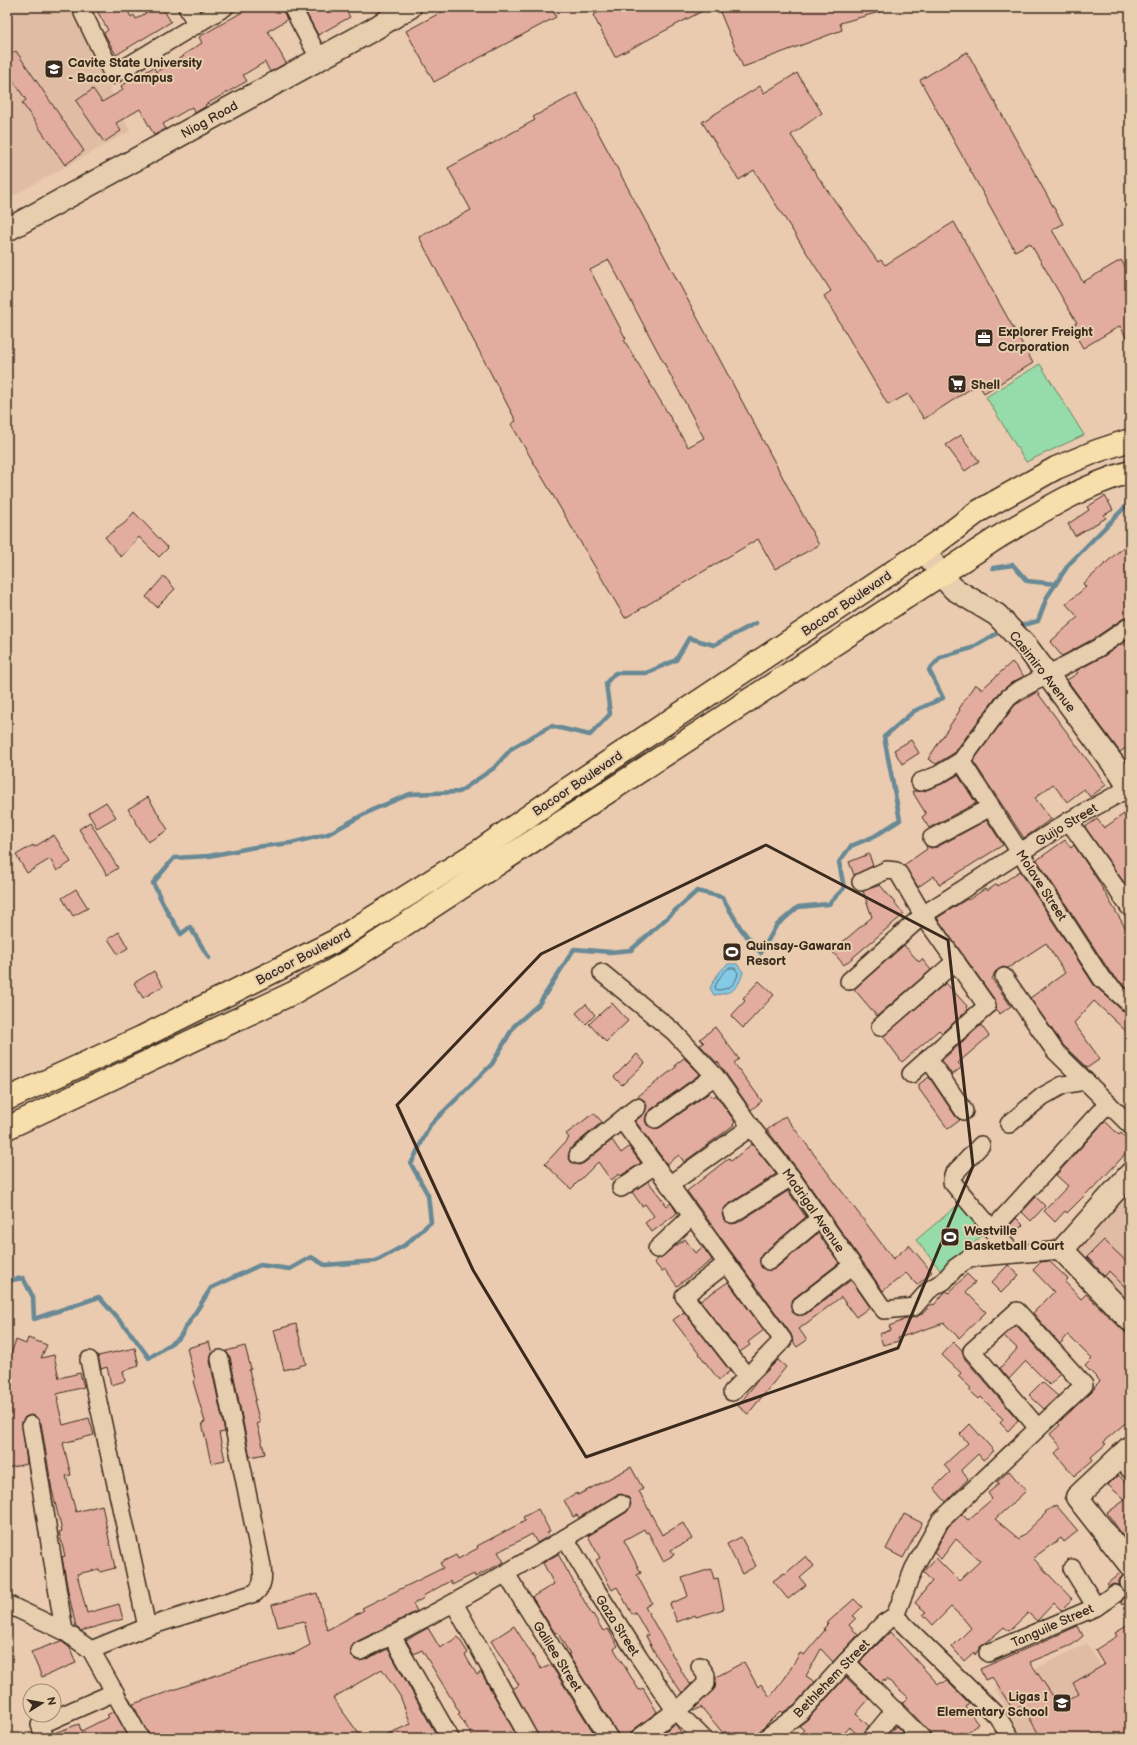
<svg xmlns="http://www.w3.org/2000/svg" width="1137" height="1745" font-family="'Balsamiq Sans',sans-serif">
<style>
.built{fill:#e1bca4}
.green{fill:#96dcaa;stroke:#688364}
.water{fill:#84c9e5;stroke:#678995}
.lines{fill:none;stroke-linecap:round;stroke-linejoin:round}
.shore{stroke:#586a6e;stroke-width:1}
.stream{stroke:#678995;stroke-width:4.5}
.building{fill:#e2ad9f;stroke:#3b2a1e;fill-rule:evenodd}
.minor-casing{stroke:#3b2a1e;stroke-width:20}
.tertiary-casing{stroke:#3b2a1e;stroke-width:25}
.primary-casing{stroke:#3b2a1e;stroke-width:25}
.minor{stroke:#e6ceae;stroke-width:17}
.tertiary{stroke:#e6ceae;stroke-width:22}
.primary{stroke:#f8deab;stroke-width:22}
.marked{fill:none;stroke:#3b2a1e;stroke-width:3;stroke-linejoin:round}
.labels{text-anchor:middle;stroke-width:4;stroke-linejoin:round;paint-order:stroke}
.poi-label{font-size:13px;font-weight:bold;fill:#3b2a1e;stroke:#e6ceae;text-anchor:start}
.street-label{font-size:13px;fill:#3b2a1e;stroke:#e6ceae}
</style>
<rect width="100%" height="100%" fill="#eacbaf"/>
<filter id="ink" filterUnits="userSpaceOnUse"><feTurbulence type="fractalNoise" baseFrequency=".025" numOctaves="2"/><feDisplacementMap in="SourceGraphic" scale="8" xChannelSelector="R" yChannelSelector="G"/><feConvolveMatrix kernelMatrix="1 2 1 2 8 2 1 2 1" color-interpolation-filters="sRGB"/></filter>
<g filter="url(#ink)">
<g class="built">
<path d="M7 7H72L130 131 7 199Z"/>
<path d="M1130 1186V1311L1071 1249Z"/>
<path d="M1087 1643 1130 1717V1738H1023L995 1689Z"/>
</g>
<g class="green">
<path d="M1040 364 1084 435 1026 462 986 397Z"/>
<path d="M959 1204 984 1234 941 1271 916 1240Z"/>
</g>
<path class="water" d="M728 964H737L743 972C738 990 732 993 714 995L710 988C715 978 719 971 728 964Z"/>
<g class="lines">
<path class="shore" d="M729 968H735L738 973C736 985 728 990 716 990L715 987C718 979 722 973 729 968Z"/>
<g class="stream">
<path d="M993 568 1013 565 1027 581 1056 584"/>
<path d="M1016 627 1038 621 1047 597 1069 564 1130 502"/>
<path d="M209 958 190 927 181 934 168 913 153 883 174 858 209 856 255 847 291 843 328 834 372 810 410 794 459 792 494 768 512 748 551 726 590 735 610 714 606 683 615 673H646L676 660 689 638 714 645 756 623"/>
<path d="M7 1285 12 1280 23 1278 33 1297 34 1319 99 1297 133 1336 149 1358 179 1338 211 1288 260 1265 290 1269 311 1257 325 1265 376 1261 405 1245 431 1222 428 1195 411 1164 430 1125 492 1064 514 1026 539 1004 574 949 610 952 631 950 697 891 722 897 741 929 761 953 776 926 798 907 829 904 844 888 839 862 851 846 875 836 900 820 884 737 914 711 943 698 929 670 941 657 972 648 1003 630"/>
</g>
</g>
<g class="building">
<path d="M104 7H126L131 17 134 15 136 19 156 7H162L171 22 116 55 104 33 108 30 97 11Z"/>
<path d="M251 7H282L287 20 268 31 286 63 270 72 265 62 243 75 247 81 205 105 206 106 195 113 192 107 163 124 166 129 154 135 140 109 116 123 121 131 104 142 76 101 93 89 102 102 123 90 121 86 154 67 156 72 184 56 183 55 202 43 199 37Z"/>
<path d="M303 7H344L350 17 318 35Z"/>
<path d="M451 7H551L556 17 434 82 406 31Z"/>
<path d="M609 7H710L615 57 593 15Z"/>
<path d="M718 7H883V11L840 23 842 30 743 67Z"/>
<path d="M16 51 84 151 65 165 22 103 26 100 7 71V56Z"/>
<path d="M967 52 1063 224 1052 230 1083 282 1121 260 1130 275V344L1120 326 1083 348 1070 326 1077 323 1030 243 1015 251 920 80Z"/>
<path d="M797 73 822 113 791 135 818 177 878 262 881 260 885 265 954 222 1033 363 984 393 978 384 924 419 908 394 888 405 824 296 831 291 754 170 739 180 702 122 760 86 764 93Z"/>
<path d="M577 93 819 545 775 569 758 539 625 618 511 424 516 421 419 237 471 210 448 168 535 120 533 117ZM609 260 704 438 688 447 624 340 626 339 590 270Z"/>
<path d="M961 435 979 461 965 471 946 445Z"/>
<path d="M1105 496 1113 510 1104 515 1106 518 1075 536 1068 524 1089 510 1087 507Z"/>
<path d="M134 512 168 548 159 557 139 537 121 557 105 537 125 523Z"/>
<path d="M1130 541V616L1124 618 1093 639 1062 656 1050 642 1078 617 1066 604 1086 587 1083 584Z"/>
<path d="M164 576 175 589 157 607 146 597Z"/>
<path d="M1130 638V745L1120 752 1067 680 1078 673 1076 671 1104 656Z"/>
<path d="M1012 662 1024 676 1011 683 1000 692 954 753 936 764 928 759 960 710 959 709 975 684 982 689Z"/>
<path d="M1037 692 1106 785 1090 797 1084 789 1067 802 1053 784 1035 798 1051 819 1024 838 973 761 1015 705Z"/>
<path d="M911 740 919 753 902 764 894 750Z"/>
<path d="M958 775 976 803 929 828 922 817 926 814 912 791H924L942 784Z"/>
<path d="M148 797 168 830 148 842 128 809Z"/>
<path d="M106 802 116 817 97 828 88 813Z"/>
<path d="M1124 814 1130 823V891L1085 827 1097 819 1104 828Z"/>
<path d="M987 820 1003 845 939 885 934 876 918 887 904 865 927 849 926 845 931 848 937 847Z"/>
<path d="M90 822 118 868 107 875 79 829Z"/>
<path d="M54 835 71 862 57 871 50 859 27 873 16 855 33 845 34 847Z"/>
<path d="M1065 840 1071 848 1074 845 1097 879 1130 936V991L1110 972 1037 860Z"/>
<path d="M869 854 873 866 854 875 849 862Z"/>
<path d="M1020 871 1094 985 1123 1011 1130 1014V1035L1094 1001 1074 1023 1100 1059 1087 1068 1063 1045 1030 998 1065 973 1046 943 1008 968 1003 967 995 972 992 979 1011 1006 1000 1014 996 1010 995 1000 937 918 967 899 968 900 985 889 987 891 997 884 998 886Z"/>
<path d="M880 885 904 914 844 965 832 951 872 917 863 891Z"/>
<path d="M76 889 88 908 73 916 62 898Z"/>
<path d="M119 932 128 948 118 954 108 939Z"/>
<path d="M904 945 919 962 922 959 931 970 877 1016 854 989Z"/>
<path d="M154 971 163 986 143 998 134 983Z"/>
<path d="M759 981 774 995 743 1028 731 1016 745 1001 743 998Z"/>
<path d="M946 983 967 1006 966 1007 968 1010 942 1033 939 1030 902 1062 883 1036Z"/>
<path d="M612 1003 628 1021 606 1042 589 1024Z"/>
<path d="M586 1004 595 1015 586 1024 576 1013Z"/>
<path d="M981 1025 989 1036 958 1063 962 1067 952 1075 942 1060Z"/>
<path d="M715 1027 739 1059 734 1063 762 1101 751 1110 718 1062 717 1063 700 1045 704 1043 700 1039Z"/>
<path d="M637 1054 645 1063 622 1085 614 1077Z"/>
<path d="M684 1058 700 1074 649 1111 645 1120 647 1125 656 1129 661 1127 709 1093 713 1097 716 1095 735 1122 733 1124 734 1125 684 1162 679 1155 667 1164 635 1121 644 1114 647 1106 644 1100 637 1097 676 1067 675 1065Z"/>
<path d="M929 1077 956 1117 960 1120 948 1129 919 1089V1084Z"/>
<path d="M594 1113 602 1122 571 1148 568 1156 571 1162 579 1165 584 1163 612 1140 621 1153 629 1147 641 1163 620 1176 619 1174 611 1180 598 1162 571 1189 545 1164 569 1138 566 1134Z"/>
<path d="M785 1116 893 1259 909 1245 932 1272 917 1285 906 1273 883 1291 799 1171 767 1130Z"/>
<path d="M1105 1121 1119 1135 1121 1133 1130 1143V1149L1092 1190 1091 1189 1067 1213 1065 1211 1055 1222 1044 1211 1068 1186 1056 1175Z"/>
<path d="M752 1144 776 1174 726 1206 722 1214 724 1220 732 1224 737 1223 788 1191 806 1217 762 1254 760 1258 761 1267 766 1270 775 1269 818 1233 839 1263 794 1298 791 1303 792 1312 797 1315 806 1314 851 1280 870 1307 856 1317 841 1297 799 1329 807 1340 797 1347 793 1342 791 1334 687 1191 729 1158 731 1161Z"/>
<path d="M648 1181 667 1206 671 1203 677 1213 652 1232 645 1223 654 1216 645 1204 642 1206 632 1192Z"/>
<path d="M1036 1197 1045 1206 1031 1221 1022 1212Z"/>
<path d="M1016 1218 1023 1225 1011 1236 1006 1230Z"/>
<path d="M685 1239 695 1253 703 1247 712 1260 677 1286 665 1270 662 1272 654 1262Z"/>
<path d="M1104 1240 1130 1265V1292L1109 1271 1105 1276 1087 1257Z"/>
<path d="M1049 1261 1068 1279 1065 1282 1081 1299 1086 1294 1130 1337V1419L1103 1442 1106 1444 1091 1457 1093 1460 1074 1476 1055 1453 1062 1448 1050 1434 1060 1425 1058 1423 1095 1388 1094 1387 1100 1381 1085 1366 1092 1359 1068 1335 1060 1344 1033 1313 1054 1292 1033 1270 1041 1262Z"/>
<path d="M1008 1265 1019 1275 1001 1293 991 1283Z"/>
<path d="M967 1274 975 1282 966 1292 986 1312 959 1338 944 1323 898 1338 899 1341 883 1345 879 1334 891 1330 889 1326 902 1321V1320L916 1317 923 1313 932 1304 934 1305 946 1291 949 1293Z"/>
<path d="M728 1282 764 1330 748 1342 750 1345 740 1352 700 1301Z"/>
<path d="M684 1312 730 1371 719 1380 673 1320Z"/>
<path d="M296 1324 306 1364 284 1370 274 1330Z"/>
<path d="M1016 1325 1060 1374 1050 1385 1026 1361 1009 1379 1000 1368 1016 1350 1017 1348 1004 1336Z"/>
<path d="M28 1338 47 1345 41 1358 54 1355 59 1378 80 1373 84 1387 57 1394 58 1400H57L63 1425 89 1418 94 1435 63 1443 71 1475 66 1476 76 1512 102 1505 115 1568 100 1572 99 1569 77 1574 87 1613 119 1604 123 1619 81 1631 76 1627 68 1591 62 1557 65 1556 59 1532 62 1531 52 1490 41 1423 35 1416 30 1415 25 1417 22 1422 27 1464 7 1468V1364L16 1340 26 1344Z"/>
<path d="M209 1342 212 1353 210 1361 225 1432 219 1433 225 1460 211 1463 202 1423 205 1422 193 1381 195 1380 187 1348Z"/>
<path d="M954 1342 962 1350 964 1358 1018 1420 1008 1431 1000 1423 1003 1419 981 1397 979 1399 969 1390 971 1388 958 1376 961 1373 942 1355Z"/>
<path d="M245 1346 251 1369 249 1370 256 1400H254L260 1423H257L265 1454 250 1457 230 1357 226 1351Z"/>
<path d="M135 1348 139 1366 123 1371 125 1381 111 1385 107 1367 101 1369 98 1356Z"/>
<path d="M778 1360 786 1367 748 1414 738 1406 758 1380Z"/>
<path d="M1042 1382 1058 1396 1044 1409 1029 1395Z"/>
<path d="M970 1424 994 1451 983 1460 978 1454 961 1470 968 1479 946 1502 934 1488 950 1472 944 1465 968 1443 960 1434Z"/>
<path d="M631 1467 643 1489 639 1491 662 1535 683 1523 692 1539 671 1550 674 1555 663 1561 648 1532 646 1533 644 1529 624 1540 641 1573 637 1575 652 1603 645 1607 689 1684 693 1683 682 1693 656 1655 646 1636 648 1635 635 1612 632 1614 617 1587 612 1590 596 1560 600 1558 588 1536 627 1512 631 1504 629 1498 621 1494 616 1495 579 1518 577 1515 573 1517 564 1500 577 1493 578 1495Z"/>
<path d="M1009 1471 1026 1491 995 1519 1019 1539 1046 1513 1045 1512 1056 1505 1078 1531 1064 1542 1061 1538 1033 1558 1072 1599 1061 1610 1054 1603 1037 1621 1028 1613 1009 1631 1004 1627 987 1642 980 1647 975 1655 974 1652 964 1661 952 1647 971 1628 963 1618 951 1607 933 1625 923 1614 926 1612 915 1603 932 1581 923 1572 936 1558 959 1581 980 1561 956 1539 941 1559 934 1553 948 1527 962 1514 968 1520 992 1499 988 1493 999 1484 997 1482Z"/>
<path d="M1118 1475 1130 1486V1545L1107 1513 1125 1500 1108 1485Z"/>
<path d="M538 1509 550 1531 547 1533 549 1536 537 1543 532 1534 498 1552 504 1562 475 1577 474 1574 452 1585 450 1581 423 1596 424 1598 413 1604 417 1611 356 1642 352 1646 351 1655 354 1659 359 1661 364 1660 388 1649 438 1738H378L411 1724 400 1696 382 1669 333 1698 362 1738H150L133 1704 228 1671 295 1653 310 1645 304 1621 278 1627 272 1605 317 1593 327 1630 364 1610 362 1608 376 1601 443 1568 440 1563 456 1555 458 1559 478 1548 477 1546 525 1521 523 1517Z"/>
<path d="M904 1514 922 1523 903 1558 886 1549Z"/>
<path d="M741 1537 756 1566 742 1574 727 1544Z"/>
<path d="M558 1554 592 1615 593 1614 603 1631 608 1629 618 1646 614 1649 639 1690 643 1688 657 1712 633 1730 629 1738H619L617 1733 568 1654H570L557 1632 555 1633 532 1597 554 1584 543 1563Z"/>
<path d="M806 1556 814 1566 800 1578 806 1585 788 1599 773 1581 784 1573 785 1574Z"/>
<path d="M711 1569 714 1579 718 1578 724 1609 696 1617 695 1615 677 1622 670 1604 688 1596 682 1578Z"/>
<path d="M1120 1573 1123 1575 1119 1580V1585L1114 1584 1109 1586 1107 1584Z"/>
<path d="M1124 1592 1130 1593V1599L1123 1605 1121 1602 1124 1598Z"/>
<path d="M854 1599 862 1607 853 1616 856 1618 849 1625 858 1635 833 1662 821 1649 806 1676 815 1682 794 1705 782 1713 780 1711 753 1738H729L725 1731 723 1733 701 1707 694 1711 693 1710 715 1688 716 1677 744 1662 758 1687 761 1684 770 1697 785 1678 800 1653 804 1655 825 1630 824 1628 828 1624 827 1623Z"/>
<path d="M1130 1624V1738H1041L1022 1705 1014 1711 992 1677 985 1680 980 1669 1078 1626 1083 1636 1072 1645 1030 1662 1059 1705 1079 1694 1073 1683 1104 1665 1095 1650 1117 1636 1115 1633Z"/>
<path d="M514 1626 541 1669 551 1665 597 1738H539L513 1689 519 1685 491 1641Z"/>
<path d="M428 1628 440 1648 458 1637 468 1653 465 1655 477 1675 481 1672 518 1738H474L458 1714 460 1713 422 1650 414 1654 406 1640Z"/>
<path d="M890 1632 938 1684 947 1681 969 1703 965 1707 978 1724 964 1735 961 1732 954 1738H932L929 1731 902 1703 908 1697 887 1679 885 1682 884 1680 881 1683 860 1662Z"/>
<path d="M61 1641 70 1648 76 1663 42 1677 31 1652Z"/>
<path d="M846 1677 869 1699 856 1714 869 1726 864 1732 862 1738 849 1727 839 1738H796L804 1730 799 1726 808 1719Z"/>
<path d="M114 1711 129 1738H55L54 1733 79 1724 81 1731 109 1717 107 1715Z"/>
<path d="M675 1724 685 1738H656Z"/>
<path d="M896 1726 908 1738H885Z"/>
</g>
<g class="lines">
<defs>
<g id="minor">
<path d="M187 7 197 25"/>
<path d="M292 7 319 58"/>
<path d="M83 13 113 75 225 7"/>
<path d="M961 761 1102 979 1130 1004"/>
<path d="M920 782 938 775 961 761 1008 698 1017 691 1098 648 1130 626"/>
<path d="M1069 821 1130 908"/>
<path d="M932 838 991 807"/>
<path d="M861 882 887 870 896 871 899 874 923 915 987 1006 911 1074"/>
<path d="M602 973 674 1032 715 1076 751 1127 791 1177 884 1310 914 1307 929 1290 944 1281 955 1268 969 1258 1062 1250"/>
<path d="M1004 977 1055 1051 1130 1125"/>
<path d="M849 981 923 915 1069 821 1129 788"/>
<path d="M880 1027 956 961"/>
<path d="M928 1058 964 1111"/>
<path d="M655 1119 715 1076"/>
<path d="M622 1120 783 1340 732 1392"/>
<path d="M1009 1124 1043 1096 1063 1085 1086 1081"/>
<path d="M981 1145 953 1175 952 1182 1013 1254"/>
<path d="M578 1155 637 1107"/>
<path d="M669 1185 751 1127"/>
<path d="M621 1188 655 1165"/>
<path d="M732 1214 791 1177"/>
<path d="M992 1230 1108 1103"/>
<path d="M657 1249 692 1216"/>
<path d="M769 1261 819 1219"/>
<path d="M727 1263 684 1296 747 1377"/>
<path d="M800 1306 853 1265"/>
<path d="M89 1360 147 1627"/>
<path d="M31 1425 64 1631"/>
<path d="M1119 1457 1130 1470"/>
<path d="M565 1538 593 1585 639 1657 675 1710 703 1738"/>
<path d="M1072 1568 1096 1607"/>
<path d="M506 1574 609 1738"/>
<path d="M1129 1583 1130 1582"/>
<path d="M454 1603 529 1738"/>
<path d="M7 1604 64 1631 91 1650 140 1738"/>
<path d="M895 1616 914 1568 940 1521 1084 1385 1017 1311 972 1351 1038 1428"/>
<path d="M895 1616 997 1716 1011 1738"/>
<path d="M392 1636 450 1738"/>
<path d="M91 1650 147 1627 255 1593C264 1585 263 1577 262 1566L220 1359"/>
<path d="M360 1651C450 1608 536 1556 621 1504"/>
<path d="M988 1653 1096 1607 1115 1594"/>
<path d="M846 1662 922 1738"/>
<path d="M45 1738 40 1725 115 1692"/>
<path d="M639 1738 687 1702 706 1684V1675L700 1666"/>
<path d="M766 1738 801 1712 846 1662 884 1623 895 1616"/>
<path d="M872 1738 895 1710"/>
</g>
<g id="tertiary">
<path d="M7 230 372 30 410 7"/>
<path d="M925 550 940 574 954 589 997 615 1024 644"/>
<path d="M1027 647 1120 773 1130 789"/>
<path d="M1130 1174 1062 1250 1130 1320"/>
<path d="M1130 1447 1077 1497 1130 1565"/>
</g>
<g id="primary">
<path d="M7 1099 142 1037 335 941 482 849 560 794 939 541 979 511 1056 468 1097 451 1130 440"/>
<path d="M7 1128 293 993 349 961 997 538C1039 513 1083 485 1130 472"/>
</g>
</defs>
<use href="#minor" class="minor-casing"/>
<use href="#tertiary" class="tertiary-casing"/>
<use href="#primary" class="primary-casing"/>
<use href="#minor" class="minor"/>
<use href="#tertiary" class="tertiary"/>
<use href="#primary" class="primary"/>
</g>
</g>
<path class="marked" d="M766 845 948 940 973 1166 898 1348 586 1457 473 1270 397 1105 541 954Z"/>
<defs>
<symbol id="university-square" viewBox="-11 -11 22 22"><rect x="-9" y="-9" width="18" height="18" rx="4" fill="#3b2a1e" stroke="#e6ceae"/><path d="M0-5L7-2L0 1L-7-2ZM-4 1L0 2.5L4 1V4Q0 6-4 4Z" fill="#fff"/></symbol>
<symbol id="office-square" viewBox="-11 -11 22 22"><rect x="-9" y="-9" width="18" height="18" rx="4" fill="#3b2a1e" stroke="#e6ceae"/><path d="M-6-3h4V-5.5h4V-3h4V5H-6ZM-1-4.5V-3h2v-1.5ZM-6 0V1H6V0Z" fill="#fff"/></symbol>
<symbol id="supermarket-square" viewBox="-11 -11 22 22"><rect x="-9" y="-9" width="18" height="18" rx="4" fill="#3b2a1e" stroke="#e6ceae"/><path d="M-6-5.5h2.5l.6 2H6L4.5 2H-2.5L-4.4-4H-6ZM-1.5 3.2a1.3 1.3 0 1 0 .1 0ZM3 3.2a1.3 1.3 0 1 0 .1 0Z" fill="#fff"/></symbol>
<symbol id="stadium-square" viewBox="-11 -11 22 22"><rect x="-9" y="-9" width="18" height="18" rx="4" fill="#3b2a1e" stroke="#e6ceae"/><path d="M0-5a6.5 5 0 1 0 0 10a6.5 5 0 1 0 0-10ZM-3.5-1.8h7v3.6h-7Z" fill="#fff"/></symbol>
<symbol id="school-square" viewBox="-11 -11 22 22"><rect x="-9" y="-9" width="18" height="18" rx="4" fill="#3b2a1e" stroke="#e6ceae"/><path d="M0-5L7-2L0 1L-7-2ZM-4 1L0 2.5L4 1V4Q0 6-4 4Z" fill="#fff"/></symbol>
</defs>
<g fill-rule="evenodd">
<use href="#university-square" x="43" y="58" width="22" height="22"/>
<use href="#office-square" x="973" y="327" width="22" height="22"/>
<use href="#supermarket-square" x="946" y="373" width="22" height="22"/>
<use href="#stadium-square" x="721" y="941" width="22" height="22"/>
<use href="#stadium-square" x="939" y="1226" width="22" height="22"/>
<use href="#school-square" x="1051" y="1692" width="22" height="22"/>
</g>
<g class="labels">
<g class="poi-label">
<text x="68" y="67">Cavite State University<tspan x="68" dy="15">- Bacoor Campus</tspan></text>
<text x="998" y="336">Explorer Freight<tspan x="998" dy="15">Corporation</tspan></text>
<text x="971" y="389">Shell</text>
<text x="746" y="950">Quinsay-Gawaran<tspan x="746" dy="15">Resort</tspan></text>
<text x="964" y="1235">Westville<tspan x="964" dy="15">Basketball Court</tspan></text>
<text x="1048" y="1701" text-anchor="end">Ligas I<tspan x="1048" dy="15">Elementary School</tspan></text>
</g>
<g class="street-label">
<text transform="translate(209 119) rotate(-29)" y="5">Niog Road</text>
<text transform="translate(846 603) rotate(-34)" y="5">Bacoor Boulevard</text>
<text transform="translate(1043 671) rotate(52)" y="5">Casimiro Avenue</text>
<text transform="translate(577 783) rotate(-34)" y="5">Bacoor Boulevard</text>
<text transform="translate(1066 824) rotate(-31)" y="5">Guijo Street</text>
<text transform="translate(1042 885) rotate(57)" y="5">Molave Street</text>
<text transform="translate(303 956) rotate(-28)" y="5">Bacoor Boulevard</text>
<text transform="translate(814 1210) rotate(55)" y="5">Madrigal Avenue</text>
<text transform="translate(618 1625) rotate(57)" y="5">Gaza Street</text>
<text transform="translate(1052 1625) rotate(-24)" y="5">Tanguile Street</text>
<text transform="translate(558 1656) rotate(58)" y="5">Galilee Street</text>
<text transform="translate(831 1678) rotate(-46)" y="5">Bethlehem Street</text>
</g>
</g>
<rect width="1137" height="1745" fill="none" stroke="#e6ceae" stroke-width="24"/>
<rect x="12" y="12" width="1113" height="1721" fill="none" stroke="#3b2a1e" stroke-width="1.5" filter="url(#ink)"/>
<g transform="translate(42 1703) rotate(79)"><circle r="19" fill="#e6ceae" stroke="#a28c74"/>
<path d="M0-3L7 15L0 10L-7 15Z" fill="#3b2a1e"/>
<text y="-6" font-size="11" font-weight="bold" text-anchor="middle" fill="#3b2a1e">N</text>
</g>
</svg>
